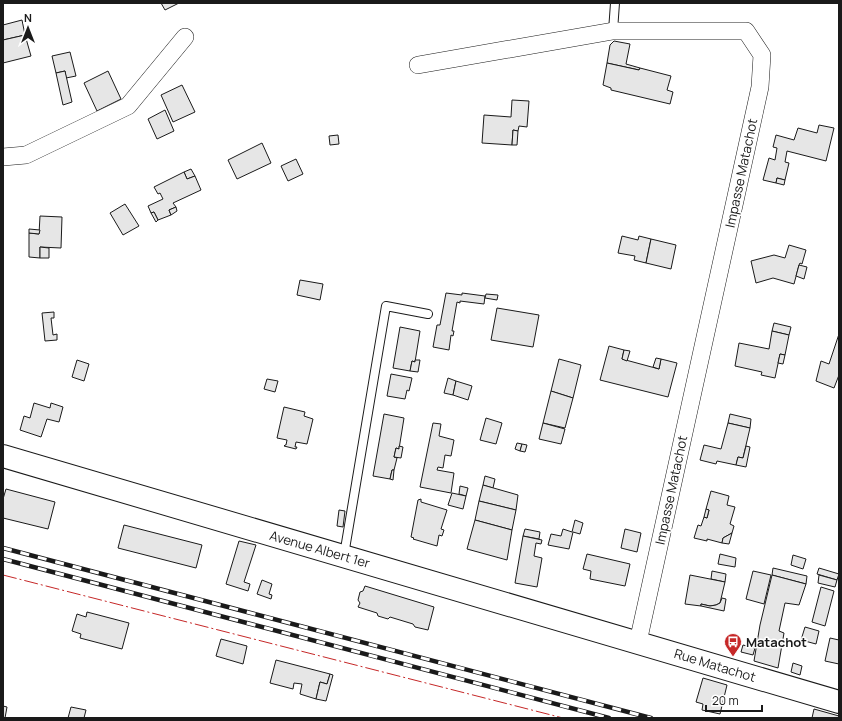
<svg xmlns="http://www.w3.org/2000/svg" width="842" height="721" font-family="Manrope,sans-serif">
<style>
.building{fill:#e6e6e6;stroke:#1a1a1a}
.lines{fill:none;stroke-linecap:round;stroke-linejoin:round}
.service-casing{stroke:#1a1a1a;stroke-width:10}
.minor-casing{stroke:#1a1a1a;stroke-width:18}
.secondary-casing{stroke:#1a1a1a;stroke-width:24}
.service{stroke:#fff;stroke-width:8}
.minor{stroke:#fff;stroke-width:17}
.secondary{stroke:#fff;stroke-width:22}
.rail-casing{stroke:#1a1a1a;stroke-width:4.5}
.rail{stroke:#fff;stroke-width:3;stroke-dasharray:9;stroke-linecap:butt}
.power{stroke:#c62828;stroke-width:1;stroke-dasharray:14 3 2 3;stroke-linecap:butt}
.labels{text-anchor:middle;stroke-width:3;stroke-linejoin:round;paint-order:stroke}
.street-label{font-size:13px;fill:#1a1a1a;stroke:#fff}
.poi-label{font-size:13px;font-weight:bold;fill:#1a1a1a;stroke:#fff;text-anchor:start}
</style>
<rect width="100%" height="100%" fill="#fff"/>
<g class="building">
<path d="M161 3H179L165 10Z"/>
<path d="M22 20 25 35 3 40V25Z"/>
<path d="M25 35 31 56 3 63V40Z"/>
<path d="M614 41 630 44 626 64 640 68 639 70 607 63 610 45Z"/>
<path d="M70 52 76 76 66 78 65 71 56 73 52 56Z"/>
<path d="M607 63 639 70 640 68 671 76 667 90 673 92 670 104 611 90V88L603 85Z"/>
<path d="M65 71 72 102 63 105 56 73Z"/>
<path d="M108 71 121 99 97 111 84 83Z"/>
<path d="M182 85 195 112 173 122 161 95Z"/>
<path d="M512 100 529 101 527 127 519 126 518 131 513 130 512 145 482 143 484 115 511 117Z"/>
<path d="M165 110 174 131 157 139 148 119Z"/>
<path d="M819 125 834 128 826 161 787 151 785 162 789 163 785 180 777 178 776 183 763 180 769 158 775 160 777 148 773 147 776 135 794 140 798 128 817 133Z"/>
<path d="M513 130 518 131 517 145H512Z"/>
<path d="M338 135 339 144 330 145 329 136Z"/>
<path d="M262 143 271 163 237 179 228 160Z"/>
<path d="M296 159 303 174 288 181 281 166Z"/>
<path d="M191 169 195 176 187 179 184 172Z"/>
<path d="M184 172 187 179 195 176 201 190 173 203 176 207 169 210 171 215 158 220 154 212 151 213 148 206 163 199 160 193 158 194 154 187Z"/>
<path d="M777 178 785 180 784 185 776 183Z"/>
<path d="M125 204 139 226 123 235 110 213Z"/>
<path d="M176 207 177 211 171 215 169 210Z"/>
<path d="M154 212 158 220 156 222 151 213Z"/>
<path d="M40 216 62 217 61 248 40 247V258L29 257V233L39 234Z"/>
<path d="M29 229 40 230 39 234 29 233Z"/>
<path d="M622 236 638 240 639 236 651 239 646 263 634 260 635 256 618 253Z"/>
<path d="M651 239 676 245 671 269 646 263Z"/>
<path d="M789 245 806 250 802 264 800 263 799 265 794 284 773 278 756 283 751 261 774 255 785 258Z"/>
<path d="M40 247 49 248V258H40Z"/>
<path d="M799 265 807 267 804 279 796 276Z"/>
<path d="M300 280 323 284 320 300 297 295Z"/>
<path d="M446 293 462 295V293L485 296 484 304 460 301V303L457 302 452 331H454L453 336 451 335 449 350 433 347 437 325H440Z"/>
<path d="M486 294 498 295 497 300 485 298Z"/>
<path d="M497 308 539 315 533 347 491 340Z"/>
<path d="M54 312V318H51L53 335 57 334V340L45 341 42 313Z"/>
<path d="M774 323 791 327 789 335 772 331Z"/>
<path d="M400 327 420 331 415 362 412 361 410 371 393 368Z"/>
<path d="M772 331 789 335 785 355 780 354 775 378 761 375 762 372 735 366 739 343 769 349Z"/>
<path d="M839 334V375L834 388 816 381 821 361 829 364Z"/>
<path d="M609 346 624 350 622 359 659 369 661 359 677 363 668 397 600 380Z"/>
<path d="M624 350 630 351 627 361 622 359Z"/>
<path d="M780 354 785 355 783 364 778 363Z"/>
<path d="M656 358 661 359 659 369 653 367Z"/>
<path d="M559 359 581 365 573 398 551 391Z"/>
<path d="M77 360 89 364 84 381 72 377Z"/>
<path d="M415 360H420L418 372 410 371 412 361 415 362Z"/>
<path d="M391 374 412 378 409 391 407 390 405 399 387 396Z"/>
<path d="M448 378 456 381 453 395 444 393Z"/>
<path d="M267 379 278 381 275 392 264 389Z"/>
<path d="M456 381 472 386 468 400 453 395Z"/>
<path d="M551 391 573 398 565 428 543 423Z"/>
<path d="M34 403 50 408 51 403 63 407 59 422 47 419 41 437 20 430 24 416 30 418Z"/>
<path d="M284 407 305 412 304 416 313 419 307 444 296 442 295 447H297L296 449 284 446 285 445H286L287 440 277 438Z"/>
<path d="M384 414 404 418 399 449 396 448 394 457 397 458 394 470H392L390 479 373 476Z"/>
<path d="M730 414 751 419 750 428 728 423Z"/>
<path d="M486 418 502 423 496 444 480 440Z"/>
<path d="M433 423 441 424 439 436 454 440 451 456 445 455 443 468 438 467 437 470 454 473 451 493 420 487Z"/>
<path d="M543 423 565 429 561 444 539 439Z"/>
<path d="M728 423 750 428 743 458 738 457 736 465 717 461 716 464 700 460 704 445 721 449Z"/>
<path d="M517 443 522 444 520 451 515 449Z"/>
<path d="M522 444 527 445 525 452 520 451Z"/>
<path d="M399 446 403 447 401 458 394 457 396 448 399 449Z"/>
<path d="M746 446 750 447 746 467 736 465 738 457 743 458Z"/>
<path d="M392 470H394L393 480 390 479Z"/>
<path d="M485 476 495 479 493 488 483 485Z"/>
<path d="M483 485 518 495 516 510 479 501Z"/>
<path d="M460 486 468 488 466 496 459 494Z"/>
<path d="M6 489 55 502 48 529 3 518V499Z"/>
<path d="M711 491 729 496 727 505 735 507 730 524 734 526 732 533 723 538 722 543 707 539V541L694 538 698 525 701 526 704 517 707 518 709 510 706 509Z"/>
<path d="M452 493 466 496 463 509 448 505Z"/>
<path d="M421 499V502L447 510 441 529 444 530 442 536 439 535 437 546 413 539 414 538 411 537 418 500Z"/>
<path d="M479 501 516 510 512 530 475 520Z"/>
<path d="M706 509 709 510 707 518 704 517Z"/>
<path d="M339 510 345 511 343 527 337 526Z"/>
<path d="M475 520 512 530 507 560 467 549Z"/>
<path d="M575 520 583 523 580 534 573 532 569 549 548 545 551 534 561 536 563 529 572 532Z"/>
<path d="M124 525 202 545 196 568 118 548Z"/>
<path d="M525 529 540 532 539 539 523 536Z"/>
<path d="M625 529 641 533 637 552 621 548Z"/>
<path d="M732 533 729 544 722 543 723 538Z"/>
<path d="M523 536 542 540 541 544 536 543 534 556 542 558 537 587 515 583Z"/>
<path d="M239 541 256 545 244 582 250 584 248 591 226 584Z"/>
<path d="M587 554 630 564 625 586 590 579 591 571 583 569Z"/>
<path d="M720 554 736 558 735 567 718 564Z"/>
<path d="M793 555 806 559 803 569 791 565Z"/>
<path d="M773 568 807 576 806 584 772 575Z"/>
<path d="M819 568 839 574 837 580 817 574Z"/>
<path d="M712 571 726 574 725 582 711 579Z"/>
<path d="M753 571 771 575 764 604 746 599Z"/>
<path d="M690 575 725 582 720 603 716 605 710 606 701 604V606L685 604Z"/>
<path d="M772 575 806 584 799 605 785 603 779 631 784 633 778 668 754 661 760 625Z"/>
<path d="M819 575 837 580 835 587 818 583Z"/>
<path d="M262 580 272 584 269 594 272 595 271 599 257 594Z"/>
<path d="M365 586 434 607 428 630 415 627 413 624 390 617 388 619 378 616 377 613 358 607 360 603 358 600 360 592 363 591Z"/>
<path d="M821 587 834 591 825 626 812 622Z"/>
<path d="M722 598 726 599 724 611 701 606V604L710 606 716 605 720 603Z"/>
<path d="M87 612 129 623 122 649 80 638 81 634 72 631 77 614 86 617Z"/>
<path d="M805 627 819 631 816 644 801 640Z"/>
<path d="M830 638 839 640V664L825 661Z"/>
<path d="M221 639 247 646 243 664 216 656Z"/>
<path d="M743 645 755 648 753 655 741 652Z"/>
<path d="M276 660 330 674 327 684 320 682 316 699 300 694 302 684 294 683 293 689 270 683Z"/>
<path d="M793 663 802 666 800 675 791 672Z"/>
<path d="M330 674 333 675 326 701 316 699 320 682 327 684Z"/>
<path d="M703 678 727 685 720 714 702 710 703 704 696 702Z"/>
<path d="M3 706 7 707 5 718H3Z"/>
<path d="M71 707 86 710 84 718H68Z"/>
<path d="M814 709 839 716V718H812Z"/>
</g>
<g class="lines">
<defs>
<g id="service">
<path d="M613 31 615 3"/>
<path d="M344 555 386 306 428 314"/>
</g>
<g id="minor">
<path d="M418 65 613 31H746L762 55 760 87 638 642"/>
<path d="M3 157 26 155 128 106 185 37"/>
</g>
<path id="secondary" d="M3 456 839 702"/>
</defs>
<use href="#service" class="service-casing"/>
<use href="#minor" class="minor-casing"/>
<use href="#secondary" class="secondary-casing"/>
<use href="#service" class="service"/>
<use href="#minor" class="minor"/>
<use href="#secondary" class="secondary"/>
<defs>
<g id="rail">
<path d="M3 548 651 718"/>
<path d="M3 559 609 718"/>
</g>
</defs>
<use href="#rail" class="rail-casing"/>
<use href="#rail" class="rail"/>
<path class="power" d="M3 575 563 718"/>
</g>
<defs>
<symbol id="bus-pin" viewBox="-11 -11 22 30"><path d="M0 17L-7.5 6A9.5 9.5 0 1 1 7.5 6Z" fill="#c62828" stroke="#fff"/><path d="M-5-6H5V4H4V6H2V4H-2V6H-4V4H-5ZM-3.5-4V0h7V-4ZM-3.5 1.2v1.5H-2V1.2ZM2 1.2v1.5H3.5V1.2Z" fill="#fff"/></symbol>
</defs>
<g fill-rule="evenodd">
<use href="#bus-pin" x="723" y="632" width="20" height="27"/>
</g>
<g class="labels">
<g class="street-label">
<text transform="translate(741 173) rotate(-78)" y="5">Impasse Matachot</text>
<text transform="translate(671 490) rotate(-78)" y="5">Impasse Matachot</text>
<text transform="translate(320 549) rotate(16)" y="5">Avenue Albert 1er</text>
<text transform="translate(715 665) rotate(17)" y="5">Rue Matachot</text>
</g>
<g class="poi-label">
<text x="746" y="647">Matachot</text>
</g>
</g>
<rect width="842" height="721" fill="none" stroke="#1a1a1a" stroke-width="8"/>
<g transform="translate(28 28)" stroke="#ffffff" stroke-width="3" paint-order="stroke">
<path d="M0-3L7 15L0 10L-7 15Z" fill="#1a1a1a"/>
<text y="-6" font-size="11" font-weight="bold" text-anchor="middle" fill="#1a1a1a">N</text>
</g>
<path d="M706 705v6h56v-6" fill="none" stroke="#1a1a1a" stroke-width="2"/>
<text x="712" y="705" font-size="12" fill="#1a1a1a" stroke="#ffffff" stroke-width="3" paint-order="stroke">20 m</text>
</svg>
